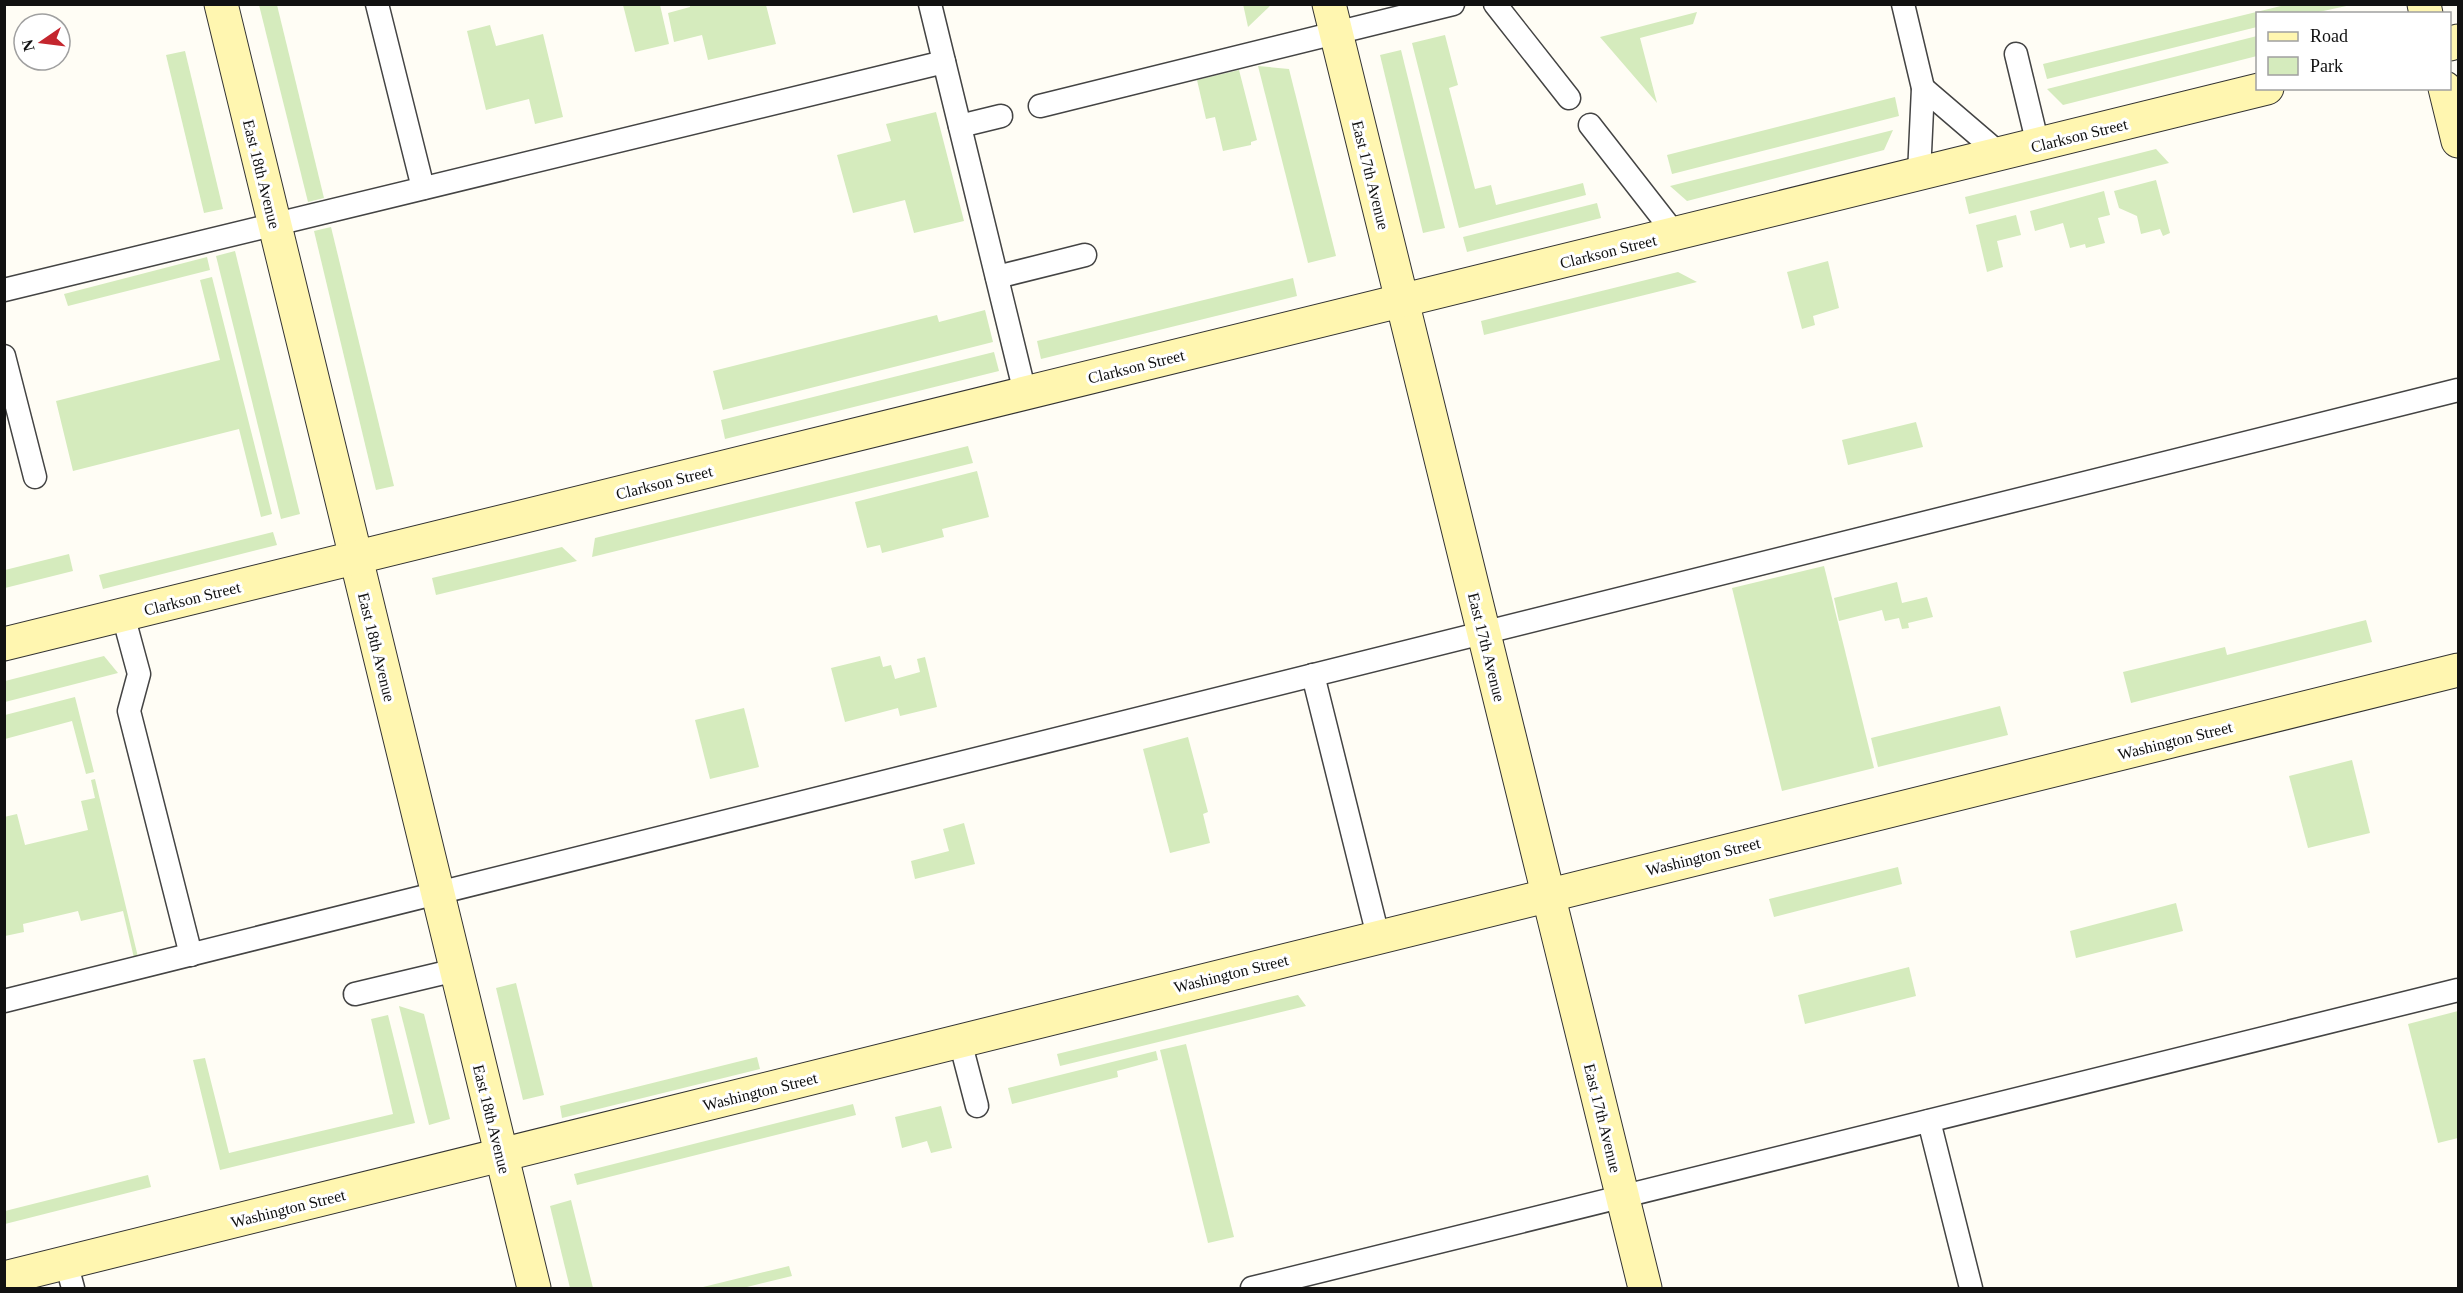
<svg xmlns="http://www.w3.org/2000/svg" width="2463" height="1293" font-family="'Times New Roman',serif">
<style>
.green{fill:#d5ebbd}
.lines{fill:none;stroke-linecap:round;stroke-linejoin:round}
.lane-casing{stroke:#444;stroke-width:25}
.secondary-casing{stroke:#333;stroke-width:35}
.lane{stroke:#fff;stroke-width:22}
.secondary{stroke:#fff6b0;stroke-width:33}
.labels{text-anchor:middle;stroke-width:6;stroke-linejoin:round;paint-order:stroke}
.street-label{font-size:16px;fill:#111;stroke:#fff}
</style>
<rect width="100%" height="100%" fill="#fffdf5"/>
<g class="green">
<path d="M1243 4H1271V5L1248 27Z"/>
<path d="M259 5H277L324 198 308 202Z"/>
<path d="M623 5H660L669 44 635 52Z"/>
<path d="M690 5H766L776 44 708 60 702 35 674 42 668 13 690 7Z"/>
<path d="M2285 5H2351L2314 13 2258 14 2257 27 2047 79 2043 64Z"/>
<path d="M1697 12 1693 24 1640 38 1657 103 1600 37Z"/>
<path d="M490 25 496 46 543 34 563 117 535 124 529 99 486 110 467 31Z"/>
<path d="M1445 35 1458 85 1449 88 1475 189 1491 185 1496 205 1583 183 1586 195 1459 228 1412 43Z"/>
<path d="M2257 36V56L2063 105 2047 89Z"/>
<path d="M1401 50 1445 228 1423 233 1380 55Z"/>
<path d="M185 51 223 209 204 213 166 55Z"/>
<path d="M1258 66 1289 69 1336 256 1308 263Z"/>
<path d="M1239 70 1257 140 1251 142V145L1223 151 1215 117 1206 119 1197 80Z"/>
<path d="M1895 97 1899 116 1672 174 1667 155Z"/>
<path d="M936 112 964 221 914 233 905 200 853 213 837 155 891 141 886 124Z"/>
<path d="M1893 130 1884 150 1687 201 1670 186Z"/>
<path d="M2156 149 2169 163 1969 214 1965 197Z"/>
<path d="M2156 180 2170 233 2163 236 2160 229 2141 234 2137 216 2119 208 2114 191Z"/>
<path d="M2104 191 2110 215 2098 218 2105 243 2086 248 2085 244 2070 248 2063 223 2035 231 2030 211Z"/>
<path d="M1597 203 1601 218 1467 252 1463 237Z"/>
<path d="M2016 215 2021 235 1997 241 2003 267 1987 272 1976 225Z"/>
<path d="M331 227 394 486 376 490 314 231Z"/>
<path d="M235 251 300 514 281 519 216 256Z"/>
<path d="M207 257 210 270 68 306 64 294Z"/>
<path d="M1828 261 1839 308 1813 316 1815 325 1802 329 1787 272Z"/>
<path d="M1678 272 1697 282 1484 335 1481 321Z"/>
<path d="M212 277 272 514 261 517 239 429 73 471 56 401 220 360 200 280Z"/>
<path d="M1293 278 1297 296 1041 359 1037 341Z"/>
<path d="M985 310 993 342 723 410 713 371 937 315 939 322Z"/>
<path d="M994 352 999 371 725 439 721 420Z"/>
<path d="M1916 422 1923 447 1848 465 1842 440Z"/>
<path d="M968 446 973 463 592 557 595 538Z"/>
<path d="M977 471 989 517 942 529 944 537 882 553 880 545 867 548 855 502Z"/>
<path d="M273 532 277 545 103 589 99 575Z"/>
<path d="M562 547 577 561 436 595 432 578Z"/>
<path d="M69 554 73 571 5 588V570Z"/>
<path d="M1824 566 1874 768 1782 791 1732 588Z"/>
<path d="M1897 582 1902 603 1927 597 1933 617 1908 623 1909 628 1902 629 1899 618 1885 621 1882 610 1839 621 1834 598Z"/>
<path d="M2366 620 2372 642 2131 703 2123 672 2225 647 2227 655Z"/>
<path d="M104 656 118 673 5 702V681Z"/>
<path d="M880 656 883 667 891 665 895 679 920 672 917 659 925 657 937 707 900 716 898 708 845 722 831 668Z"/>
<path d="M75 697 94 772 86 774 72 721 5 739V715Z"/>
<path d="M2000 706 2008 735 1878 767 1871 738Z"/>
<path d="M744 708 759 767 710 779 695 720Z"/>
<path d="M1188 737 1208 812 1203 814 1210 843 1170 853 1143 749Z"/>
<path d="M2352 760 2370 833 2308 848 2289 776Z"/>
<path d="M95 779 138 957 134 958 123 911 81 921 78 911 23 924 24 932 5 936 4 817 17 814 25 845 88 830 81 801 95 798 91 780Z"/>
<path d="M964 823 975 864 915 879 911 861 949 851 943 829Z"/>
<path d="M1898 867 1902 884 1774 917 1769 899Z"/>
<path d="M2176 903 2183 931 2076 958 2070 931Z"/>
<path d="M1909 967 1916 996 1805 1024 1798 995Z"/>
<path d="M516 983 544 1095 523 1100 496 988Z"/>
<path d="M1298 995 1306 1006 1060 1066 1057 1054Z"/>
<path d="M399 1006 424 1014 450 1119 429 1125Z"/>
<path d="M2458 1011V1138L2438 1143 2408 1024Z"/>
<path d="M388 1015 415 1123 220 1170 193 1060 205 1058 229 1153 393 1114 371 1019Z"/>
<path d="M1186 1044 1234 1237 1208 1243 1160 1050Z"/>
<path d="M1156 1051 1158 1060 1117 1071 1118 1077 1012 1104 1008 1088Z"/>
<path d="M757 1057 760 1069 562 1118 560 1106Z"/>
<path d="M853 1104 856 1115 577 1185 574 1174Z"/>
<path d="M941 1106 952 1148 931 1153 927 1141 902 1148 895 1117Z"/>
<path d="M148 1175 151 1187 5 1224V1211Z"/>
<path d="M571 1200 593 1288H570L550 1206Z"/>
<path d="M789 1266 792 1276 743 1288H699Z"/>
</g>
<g class="lines">
<defs>
<g id="lane">
<path d="M377 4 423 188"/>
<path d="M930 4 1025 393"/>
<path d="M1495 4 1569 98"/>
<path d="M1903 4 1923 88 1919 174"/>
<path d="M2016 54 2038 145"/>
<path d="M1923 88 2000 154"/>
<path d="M1040 106 1453 4"/>
<path d="M1590 125 1675 234"/>
<path d="M960 126 1001 116"/>
<path d="M997 277 1085 255"/>
<path d="M4 290 944 62"/>
<path d="M4 356 35 477"/>
<path d="M123 615 139 674 129 711 191 955"/>
<path d="M1313 675 1378 936"/>
<path d="M355 994 456 970"/>
<path d="M4 1001 2458 390"/>
<path d="M960 1041 977 1106"/>
<path d="M1929 1121 1971 1288"/>
<path d="M66 1262 73 1288"/>
<path d="M1252 1288 2458 990"/>
</g>
<g id="secondary">
<path d="M221 4 534 1288"/>
<path d="M1329 4 1645 1288"/>
<path d="M2424 4 2426 14"/>
<path d="M2450 44 2458 41"/>
<path d="M2445 88 2458 141"/>
<path d="M4 644 2267 88"/>
<path d="M4 1278 2458 670"/>
</g>
</defs>
<use href="#lane" class="lane-casing"/>
<use href="#secondary" class="secondary-casing"/>
<use href="#lane" class="lane"/>
<use href="#secondary" class="secondary"/>
</g>
<g class="labels">
<g class="street-label">
<text transform="translate(2079 135) rotate(-14)" y="6">Clarkson Street</text>
<text transform="translate(262 174) rotate(76)" y="6">East 18th Avenue</text>
<text transform="translate(1371 175) rotate(76)" y="6">East 17th Avenue</text>
<text transform="translate(1608 251) rotate(-14)" y="6">Clarkson Street</text>
<text transform="translate(1136 366) rotate(-14)" y="6">Clarkson Street</text>
<text transform="translate(664 482) rotate(-14)" y="6">Clarkson Street</text>
<text transform="translate(192 598) rotate(-14)" y="6">Clarkson Street</text>
<text transform="translate(377 647) rotate(76)" y="6">East 18th Avenue</text>
<text transform="translate(1487 647) rotate(76)" y="6">East 17th Avenue</text>
<text transform="translate(2175 740) rotate(-14)" y="6">Washington Street</text>
<text transform="translate(1703 856) rotate(-14)" y="6">Washington Street</text>
<text transform="translate(1231 973) rotate(-14)" y="6">Washington Street</text>
<text transform="translate(760 1091) rotate(-14)" y="6">Washington Street</text>
<text transform="translate(1603 1118) rotate(76)" y="6">East 17th Avenue</text>
<text transform="translate(492 1119) rotate(76)" y="6">East 18th Avenue</text>
<text transform="translate(288 1208) rotate(-14)" y="6">Washington Street</text>
</g>
</g>
<rect width="2463" height="1293" fill="none" stroke="#111111" stroke-width="12"/>
<rect x="2256" y="12" width="195" height="78" fill="#ffffff" stroke="#a0a0a0" stroke-width="1.5"/>
<rect x="2268" y="32" width="30" height="9" fill="#fff6b0" stroke="#a0a0a0" stroke-width="1.5"/>
<text x="2310" y="42" font-size="18" fill="#111111">Road</text>
<rect x="2268" y="57" width="30" height="18" fill="#d5ebbd" stroke="#a0a0a0" stroke-width="1.5"/>
<text x="2310" y="72" font-size="18" fill="#111111">Park</text>
<g transform="translate(42 42) rotate(256)"><circle r="28" fill="#ffffff" stroke="#a0a0a0" stroke-width="1.5"/>
<path d="M0-4.5L10 22L0 15L-10 22Z" fill="#c4262e"/>
<text y="-9" font-size="16" font-weight="bold" text-anchor="middle" fill="#111111">N</text>
</g>
</svg>
